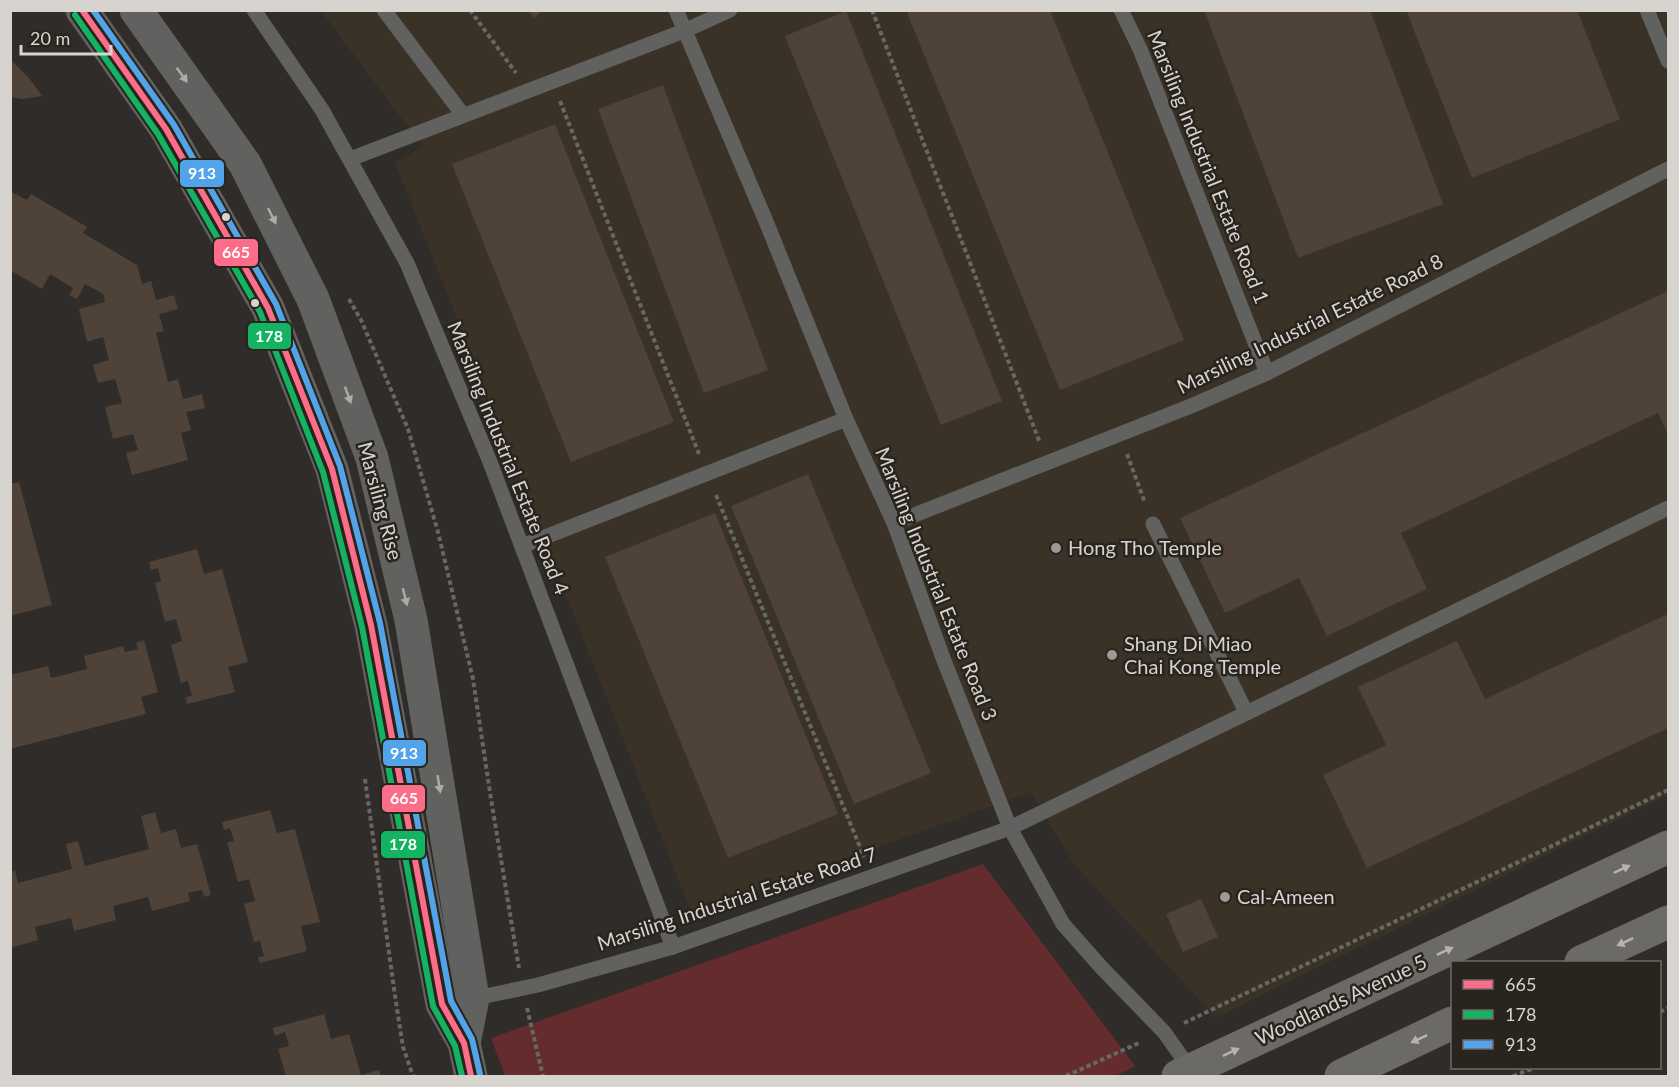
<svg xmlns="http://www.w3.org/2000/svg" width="1679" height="1087" font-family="Lato,sans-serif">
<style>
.built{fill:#3a3226}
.green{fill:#652c2e}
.building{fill:#4f4238}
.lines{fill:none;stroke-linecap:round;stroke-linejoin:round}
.path{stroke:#686764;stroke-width:4;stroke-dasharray:4.5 3;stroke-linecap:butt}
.service{stroke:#61615f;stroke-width:15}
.tertiary{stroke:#61615f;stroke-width:33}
.primary{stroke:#6b6a67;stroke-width:33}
.bus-1-casing{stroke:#29241d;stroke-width:10}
.bus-2-casing{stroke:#29241d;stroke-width:10}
.bus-3-casing{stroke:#29241d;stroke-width:10}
.bus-1{stroke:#fb6d88;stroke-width:6}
.bus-2{stroke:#13b361;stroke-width:6}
.bus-3{stroke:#53a3e8;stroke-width:6}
.oneway{fill:#aeaca8}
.oneway2{fill:#b7b4b0}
.bus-dot{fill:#d7d4d0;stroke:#29241d;stroke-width:2}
.poi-dot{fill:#9c9996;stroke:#29241d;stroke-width:2}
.labels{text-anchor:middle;stroke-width:5;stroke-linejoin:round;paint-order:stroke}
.street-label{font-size:20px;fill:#d7d4d0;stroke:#29241d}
.poi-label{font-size:20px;fill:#d7d4d0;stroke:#29241d;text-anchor:start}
.line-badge{stroke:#29241d;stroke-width:2}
.badge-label{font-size:16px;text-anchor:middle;font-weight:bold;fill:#fff}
</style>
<rect width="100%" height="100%" fill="#2f2c29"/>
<path class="built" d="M321 11H1668V795L1216 1018 1073 863 1031 792 692 914 395 162 423 147Z"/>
<path class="green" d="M983 864 1135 1066 1115 1076H505L491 1038Z"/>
<g class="building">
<path d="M528 10H544L534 18Z"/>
<path d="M906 10H1050L1184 340 1060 390Z"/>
<path d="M1204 10H1370L1443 204 1298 258Z"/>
<path d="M1406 10H1577L1620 119 1472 178Z"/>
<path d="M846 11 1002 401 941 425 785 36Z"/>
<path d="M10 59 29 78 42 96 22 99 10 97Z"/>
<path d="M663 85 768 370 704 393 598 109Z"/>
<path d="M555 124 674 422 571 462 452 164Z"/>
<path d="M10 191 27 200 31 194 87 227 83 233 137 265 142 284 151 281 156 300 174 295 178 309 159 314 164 331 156 333 168 382 178 379 183 399 202 394 205 408 186 412 191 430 181 433 188 460 132 475 126 453 138 450 133 434 113 439 105 407 122 403 115 379 98 383 93 365 109 360 103 337 87 342 79 309 105 302 103 294 85 284 77 299 69 295 73 288 50 274 42 289 10 270Z"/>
<path d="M1668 291V434L1658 413 1401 533 1427 589 1327 636 1299 578 1225 613 1180 518Z"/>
<path d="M808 474 931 773 854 804 731 506Z"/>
<path d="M19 482 52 605 10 616V484Z"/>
<path d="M715 513 838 814 728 858 605 557Z"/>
<path d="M197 549 204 574 222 569 248 662 228 667 235 692 187 704 186 697 192 696 188 681 181 683 171 645 182 641 176 619 165 622 155 583 161 581 158 568 151 570 149 562Z"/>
<path d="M1668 614V728L1367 868 1323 775 1386 745 1358 687 1457 641 1485 699Z"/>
<path d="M144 640 158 692 141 697 146 714 10 749V675L48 666 51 678 87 669 84 656 123 646 125 652 138 649 136 643Z"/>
<path d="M270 810 277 833 295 829 320 922 301 926 307 951 260 963 258 957 264 956 260 941 254 942 244 904 255 901 249 879 238 882 227 842 234 841 230 828 224 830 222 822Z"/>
<path d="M155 812 161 833 176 829 181 848 197 844 211 895 204 897 202 890 188 893 190 901 152 911 148 897 113 906 116 920 74 931 71 918 35 927 38 940 10 948V872L15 871 18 883 72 869 66 844 78 841 85 866 149 849 141 816Z"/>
<path d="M1201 899 1218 937 1183 952 1166 914Z"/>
<path d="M324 1014 331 1039 349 1034 361 1075 379 1070 381 1076H286L278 1049 289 1046 285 1032 275 1036 273 1028Z"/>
</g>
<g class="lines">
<g class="path">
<path d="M470 10 516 73"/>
<path d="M872 10 1040 443"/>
<path d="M560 101 699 454"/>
<path d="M349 299 361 320 408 429 438 532 473 679 491 799 519 968"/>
<path d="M1127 454 1145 503"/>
<path d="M716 495 864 857"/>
<path d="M365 779 395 996 403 1047 413 1076"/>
<path d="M527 1008 543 1076"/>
<path d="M1660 1012 1668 1008"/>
<path d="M1184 1023 1668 790"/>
<path d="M1066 1076 1141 1042"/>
<path d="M1513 1076 1534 1068"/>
</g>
<g class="service">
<path d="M254 10 322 110 407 263 490 462 673 947"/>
<path d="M384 10 463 115"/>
<path d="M676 10 765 219 846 419 894 523 943 658 1010 828 1063 924 1101 967 1164 1032 1191 1070"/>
<path d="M1121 10 1140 49 1267 373"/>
<path d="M1647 10 1668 61"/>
<path d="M350 159 684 31 730 10"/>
<path d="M894 523 1191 406 1267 373 1668 169"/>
<path d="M1153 524 1246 712"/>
<path d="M522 546 846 419"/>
<path d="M471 999 538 985 673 947 1010 828 1668 508"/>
</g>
<g class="tertiary">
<path d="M82 10 166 129 268 308 332 469 371 625 442 1004 464 1043 471 1076"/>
<path d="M136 10 245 164 313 299 372 458 411 620 473 998 464 1043"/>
</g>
<g class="primary">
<path d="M1581 962 1668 922"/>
<path d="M1178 1076 1668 847"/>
<path d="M1341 1076 1452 1023"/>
</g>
<defs>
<path id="bus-1" d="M82 10 166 129 268 308 332 469 371 625 442 1004 464 1043 471 1076"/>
<path id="bus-2" d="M75 15 158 134 260 312 323 472 362 627 433 1006 455 1046 462 1076"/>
<path id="bus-3" d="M93 10 174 125 276 304 340 466 380 623 451 1001 472 1039 480 1074"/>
</defs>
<use href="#bus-1" class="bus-1-casing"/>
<use href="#bus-2" class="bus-2-casing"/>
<use href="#bus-3" class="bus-3-casing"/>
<use href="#bus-1" class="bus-1"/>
<use href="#bus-2" class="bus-2"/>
<use href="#bus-3" class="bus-3"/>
</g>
<defs><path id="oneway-solid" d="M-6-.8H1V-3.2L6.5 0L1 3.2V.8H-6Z" transform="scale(1.5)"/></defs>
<g class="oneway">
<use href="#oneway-solid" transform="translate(182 75) rotate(54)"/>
<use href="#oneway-solid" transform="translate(272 216) rotate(63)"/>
<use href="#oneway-solid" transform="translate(348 395) rotate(70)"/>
<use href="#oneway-solid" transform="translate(405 597) rotate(76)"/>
<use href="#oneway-solid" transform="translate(439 784) rotate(81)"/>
</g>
<g class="oneway2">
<use href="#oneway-solid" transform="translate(1622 869) rotate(-25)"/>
<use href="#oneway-solid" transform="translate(1625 942) rotate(155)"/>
<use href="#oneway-solid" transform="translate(1445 951) rotate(-25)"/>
<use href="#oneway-solid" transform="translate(1419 1039) rotate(155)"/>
<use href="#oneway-solid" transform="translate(1231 1052) rotate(-25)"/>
</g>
<g class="bus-dot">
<circle cx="226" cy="217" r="5"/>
<circle cx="255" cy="303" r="5"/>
</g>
<g class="poi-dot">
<circle cx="1056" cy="548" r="6"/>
<circle cx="1112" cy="655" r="6"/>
<circle cx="1225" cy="897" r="6"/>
</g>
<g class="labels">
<g class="street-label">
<text transform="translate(1208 167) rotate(68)" y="7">Marsiling Industrial Estate Road 1</text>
<text transform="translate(1310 324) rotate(-26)" y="7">Marsiling Industrial Estate Road 8</text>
<text transform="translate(508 458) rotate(68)" y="7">Marsiling Industrial Estate Road 4</text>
<text transform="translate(380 501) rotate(75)" y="7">Marsiling Rise</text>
<text transform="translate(936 584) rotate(68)" y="7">Marsiling Industrial Estate Road 3</text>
<text transform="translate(737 899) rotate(-18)" y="7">Marsiling Industrial Estate Road 7</text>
<text transform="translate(1341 1000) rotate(-25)" y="7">Woodlands Avenue 5</text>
</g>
<g class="poi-label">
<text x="1068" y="555">Hong Tho Temple</text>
<text x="1124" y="651">Shang Di Miao<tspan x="1124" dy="23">Chai Kong Temple</tspan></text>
<text x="1237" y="904">Cal-Ameen</text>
</g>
</g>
<g class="line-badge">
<rect x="179" y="159" width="46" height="29" rx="6" fill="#53a3e8"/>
<rect x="213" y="238" width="46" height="29" rx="6" fill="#fb6d88"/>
<rect x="247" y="322" width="45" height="28" rx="6" fill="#13b361"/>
<rect x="382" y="739" width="45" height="28" rx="6" fill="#53a3e8"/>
<rect x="381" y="784" width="45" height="29" rx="6" fill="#fb6d88"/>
<rect x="380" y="830" width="46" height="29" rx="6" fill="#13b361"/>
</g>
<g class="badge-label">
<text x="202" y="179">913</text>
<text x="236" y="258">665</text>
<text x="269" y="342">178</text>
<text x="404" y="759">913</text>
<text x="404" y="804">665</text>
<text x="403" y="850">178</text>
</g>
<rect width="1679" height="1087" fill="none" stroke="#d7d4d0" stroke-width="24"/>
<rect x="1451" y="961" width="210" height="108" fill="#29241d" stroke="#6f6a65" stroke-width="1.5"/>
<rect x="1463" y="980" width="30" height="9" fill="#fb6d88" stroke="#6f6a65" stroke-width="1.5"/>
<text x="1505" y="991" font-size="18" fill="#d7d4d0">665</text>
<rect x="1463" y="1010" width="30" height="9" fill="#13b361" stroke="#6f6a65" stroke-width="1.5"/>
<text x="1505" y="1021" font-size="18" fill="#d7d4d0">178</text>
<rect x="1463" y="1040" width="30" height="9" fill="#53a3e8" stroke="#6f6a65" stroke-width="1.5"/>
<text x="1505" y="1051" font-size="18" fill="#d7d4d0">913</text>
<path d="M21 45v9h90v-9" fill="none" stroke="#d7d4d0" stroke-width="3"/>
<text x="30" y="45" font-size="18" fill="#d7d4d0" stroke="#29241d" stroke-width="4.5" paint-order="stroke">20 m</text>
</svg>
